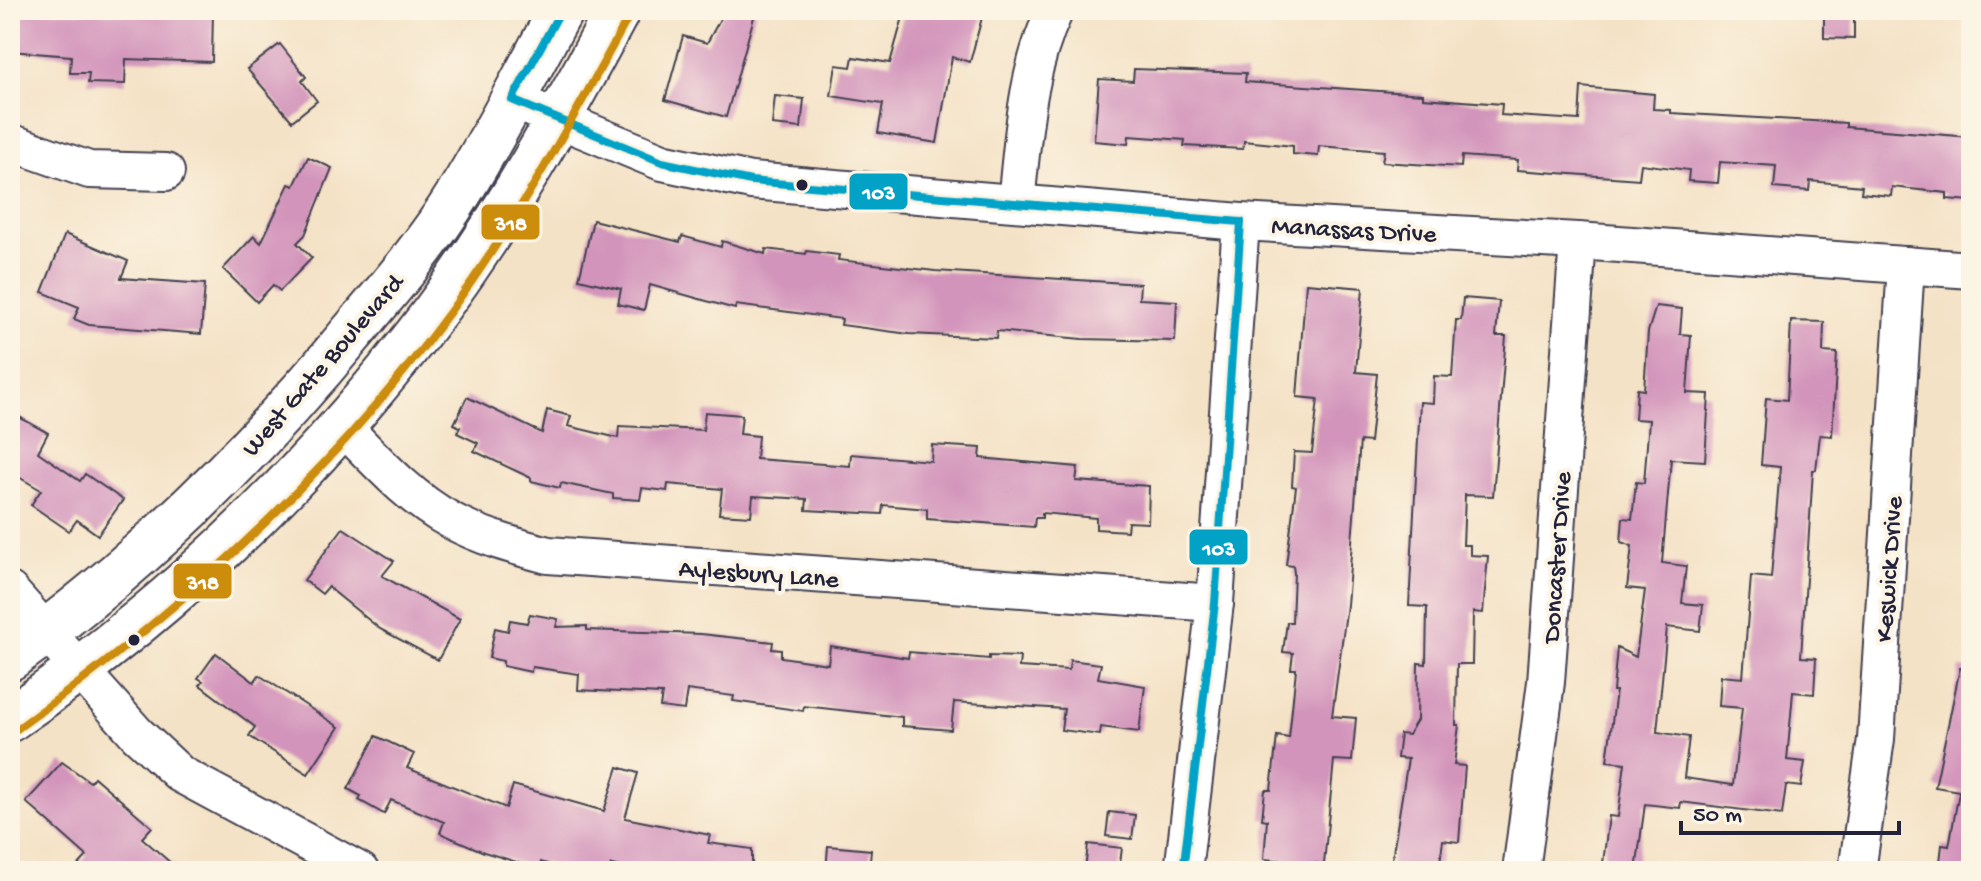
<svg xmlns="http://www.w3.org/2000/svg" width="1981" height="881" font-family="'Gochi Hand',sans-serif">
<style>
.building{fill:#d394bb}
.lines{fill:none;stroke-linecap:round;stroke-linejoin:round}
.minor-casing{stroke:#423f50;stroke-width:40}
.major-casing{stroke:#423f50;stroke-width:48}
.minor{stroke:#fff;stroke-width:36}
.major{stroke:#fff;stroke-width:44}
.bus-1-casing{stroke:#fcf5e5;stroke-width:14}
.bus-2-casing{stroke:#fcf5e5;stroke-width:14}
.bus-1{stroke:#02a2c7;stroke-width:8}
.bus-2{stroke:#cc8c0c;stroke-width:8}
.bus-dot{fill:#22223b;stroke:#fcf5e5;stroke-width:3}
.labels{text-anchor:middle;stroke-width:8;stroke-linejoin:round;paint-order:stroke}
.street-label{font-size:26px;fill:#22223b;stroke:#fcf5e5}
.line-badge{stroke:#fcf5e5;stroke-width:3}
.badge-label{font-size:22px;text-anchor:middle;font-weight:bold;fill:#fff}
</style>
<rect width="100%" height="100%" fill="#fcf5e5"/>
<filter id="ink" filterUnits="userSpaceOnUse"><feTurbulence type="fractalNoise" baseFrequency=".0125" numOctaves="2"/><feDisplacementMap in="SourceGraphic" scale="16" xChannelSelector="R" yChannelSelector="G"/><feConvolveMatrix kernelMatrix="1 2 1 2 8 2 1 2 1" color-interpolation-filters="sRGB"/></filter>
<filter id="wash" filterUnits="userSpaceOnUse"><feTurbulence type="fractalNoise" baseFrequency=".006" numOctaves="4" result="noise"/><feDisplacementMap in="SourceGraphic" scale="32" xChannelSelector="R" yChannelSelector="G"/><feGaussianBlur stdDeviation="1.8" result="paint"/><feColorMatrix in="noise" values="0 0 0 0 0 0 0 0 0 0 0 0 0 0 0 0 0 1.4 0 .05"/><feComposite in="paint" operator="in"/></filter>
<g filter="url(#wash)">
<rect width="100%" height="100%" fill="#f4e2c6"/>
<g id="blocks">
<g class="building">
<path d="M10 10 144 14 145 10H213L212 62 126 59 125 84 88 83 89 73H70L71 56 10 51Z"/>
<path d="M725 10H756L726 117 665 100 683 36 707 43Z"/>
<path d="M905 10H984L970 62 952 57 937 143 878 133 883 104 831 96 836 65 851 67 853 57 890 63Z"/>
<path d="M1824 10H1854V39L1824 38Z"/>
<path d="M280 44 306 77 302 81 317 101 292 121 247 69Z"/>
<path d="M1134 69 1246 73 1245 82 1423 94V98L1502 104 1501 115 1579 120 1581 87 1654 94 1653 109 1671 110V113L1846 123V127L1971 137V201L1947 199V193L1892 187 1891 196 1861 193 1862 186 1810 181 1809 191 1774 188 1776 166 1720 162 1718 183 1688 181 1689 170 1641 164 1639 179 1517 170 1518 160 1462 156 1461 167 1382 162 1384 151 1319 146 1318 156 1293 154V146L1244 141 1243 149 1184 146 1185 140 1129 136 1128 144 1094 141 1099 79 1133 81Z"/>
<path d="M775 96 804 99 801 128 772 125Z"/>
<path d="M308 157 332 168 305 235 297 243 312 258 280 291 273 285 257 302 223 269 254 236 261 243 289 184 294 186Z"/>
<path d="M593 220 680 242 682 236 721 247 722 241 765 254 766 249 806 254 807 251 839 255 838 260 935 271 1140 284 1139 299 1177 301 1175 341 1082 339 997 331 996 338 909 334 841 325 842 319 736 305 735 309 650 285 644 310 618 304 621 289 579 279Z"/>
<path d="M65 234 128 261 121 278 205 284 201 334 89 325 74 319 79 307 42 292Z"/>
<path d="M1306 283 1363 288 1356 372 1377 374 1370 442 1360 441 1347 605 1332 716 1356 718 1352 761 1334 760 1324 864 1264 859 1267 820 1262 819 1265 790H1271L1277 736 1289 738 1296 669H1291L1293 653 1283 652 1287 622H1292L1294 573 1293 566 1286 565 1296 487 1292 486 1294 452 1312 453 1318 399 1297 397Z"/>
<path d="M1463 298 1499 301 1496 336H1506L1493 496 1465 495 1463 545H1470V555L1488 556 1483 613 1473 612 1472 664H1457L1456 725H1459L1454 765 1465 766 1459 842 1443 840 1439 871H1390L1408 759 1397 758 1400 734 1408 735 1417 720 1418 663 1426 664 1427 607 1409 606 1420 402 1433 403 1434 376 1452 377 1456 320H1461Z"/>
<path d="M1656 306 1682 309 1680 334 1691 335 1687 393 1709 394 1705 461 1671 459 1662 563 1686 566 1682 603 1703 605 1700 631 1667 627 1657 732 1689 737 1684 778 1733 785 1742 708 1719 706 1721 676 1743 678 1751 576 1771 578 1780 467 1761 465 1766 398 1787 400 1791 321 1824 322 1823 352 1837 353 1832 436 1820 435 1816 470H1813L1801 657 1816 658 1814 694 1793 692 1787 760 1805 762 1801 787 1786 785 1782 815 1681 802 1680 808 1645 804 1636 871H1602L1609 816 1618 817 1625 763 1607 761 1616 691H1613L1617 648 1636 657 1645 590 1627 588 1632 546 1621 542 1623 518 1632 519 1636 482 1644 483 1649 420 1635 419 1637 389 1644 390 1648 332Z"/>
<path d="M467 397 542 433 547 410 571 416 568 426 618 438 619 426 703 430 705 412 742 415 740 434 758 436 756 459 850 466 851 454 931 461 932 445 981 448 980 458 1078 467 1076 481 1149 486 1148 523 1128 522 1127 531 1096 529V518L1042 513V518H1035L1034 527 983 523 927 519V509L883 505 882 514 806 510 807 499 753 496 751 516 719 514 722 489 668 484 667 491 642 488 640 500 613 498V494L561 483 560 488 531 481V478L474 451 478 443 457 433 460 427 454 424Z"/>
<path d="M10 412 48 433 38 452 80 481 85 474 123 500 98 535 77 520 69 531 31 505 41 490 10 472Z"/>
<path d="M343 528 394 561 382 576 460 619 438 660 380 629 328 587 322 594 304 580Z"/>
<path d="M530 614 558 619 556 627 587 626V630L701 634 773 642 772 649 781 650V657L828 664 830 646 908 658 909 652 989 659V656L1020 657 1019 667 1069 670 1070 660 1101 664 1098 678 1145 686 1139 732 1101 727 1100 735 1061 730 1064 709 954 702 951 730 902 726V717L804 706 803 711 733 701 734 696 687 690 684 710 660 707 662 694 578 690 579 674 532 667 531 672 503 666V661L489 658 495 628 508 631 510 620 527 623Z"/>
<path d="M216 653 254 682 259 675 339 727 308 774 249 736 255 727 200 685 203 681 198 678Z"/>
<path d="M1960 668 1971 669V871H1939L1942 845 1949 846 1959 792H1965L1935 787Z"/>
<path d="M376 736 414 754 407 768 506 808 513 785 604 811 618 767 638 773 625 818 710 835 708 843 752 849V871H642L611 865 609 871H569L541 862 539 869 484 852 440 833 444 822 391 800 384 814 359 800 361 796 348 789Z"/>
<path d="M62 762 90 782 94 777 152 827 142 838 180 871H73L87 856 26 802Z"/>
<path d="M1109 812 1135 815 1132 839 1106 836Z"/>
<path d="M1088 844 1122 848 1119 871H1085Z"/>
<path d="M828 846 871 850 869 871H826Z"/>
</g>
</g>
</g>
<g filter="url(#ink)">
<use href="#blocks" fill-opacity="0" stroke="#423f50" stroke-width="2"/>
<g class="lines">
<defs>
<g id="minor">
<path d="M512 100 662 162 751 181 1241 222 1578 241 1971 270"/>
<path d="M10 142 89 170 166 172"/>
<path d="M1016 203C1023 137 1026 71 1055 10"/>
<path d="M343 427C375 459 409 498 450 520 481 537 514 546 548 555L1215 603"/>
<path d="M10 591 137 734 180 774 360 871"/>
<path d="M1183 871 1215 603 1241 222"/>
<path d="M1521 871 1546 682 1578 241"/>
<path d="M1857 871 1876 739 1906 265"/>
</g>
<g id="major">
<path d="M10 658C139 566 250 456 351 334 388 290 428 244 458 195 495 136 527 72 561 10"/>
<path d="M10 719C175 606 316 470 436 310 506 216 563 113 618 10"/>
</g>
</defs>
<use href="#minor" class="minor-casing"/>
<use href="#major" class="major-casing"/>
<use href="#minor" class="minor"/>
<use href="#major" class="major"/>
<defs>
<g id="bus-1">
<path d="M561 10 512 100 662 162 751 181 1241 222"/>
<path d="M1183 871 1215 603 1241 222"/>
</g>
<path id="bus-2" d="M17 729C191 604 349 458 472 281 530 197 580 106 629 16"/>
</defs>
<use href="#bus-1" class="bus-1-casing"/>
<use href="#bus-2" class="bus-2-casing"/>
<use href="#bus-1" class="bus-1"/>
<use href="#bus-2" class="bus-2"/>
</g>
</g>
<g class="bus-dot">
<circle cx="802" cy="185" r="7"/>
<circle cx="134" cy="640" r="7"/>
</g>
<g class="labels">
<g class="street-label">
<text transform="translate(1354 228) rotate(3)" y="9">Manassas Drive</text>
<text transform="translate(321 364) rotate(-49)" y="9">West Gate Boulevard</text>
<text transform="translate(1555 557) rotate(-86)" y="9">Doncaster Drive</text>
<text transform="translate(1887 569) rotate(-86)" y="9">Keswick Drive</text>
<text transform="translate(759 572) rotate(4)" y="9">Aylesbury Lane</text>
</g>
</g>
<g class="line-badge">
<rect x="848" y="172" width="61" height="39" rx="8" fill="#02a2c7"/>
<rect x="480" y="203" width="61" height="38" rx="8" fill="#cc8c0c"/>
<rect x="1188" y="528" width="61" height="38" rx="8" fill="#02a2c7"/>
<rect x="172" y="562" width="61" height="38" rx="8" fill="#cc8c0c"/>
</g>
<g class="badge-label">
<text x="879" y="199">103</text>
<text x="511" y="230">318</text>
<text x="1219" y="555">103</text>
<text x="203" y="589">318</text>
</g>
<rect width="1981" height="881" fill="none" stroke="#fcf5e5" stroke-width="40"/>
<path d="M1681 821v12h218v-12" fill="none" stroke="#22223b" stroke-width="4"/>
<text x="1693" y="821" font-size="24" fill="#22223b" stroke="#fcf5e5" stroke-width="6" paint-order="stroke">50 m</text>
</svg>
